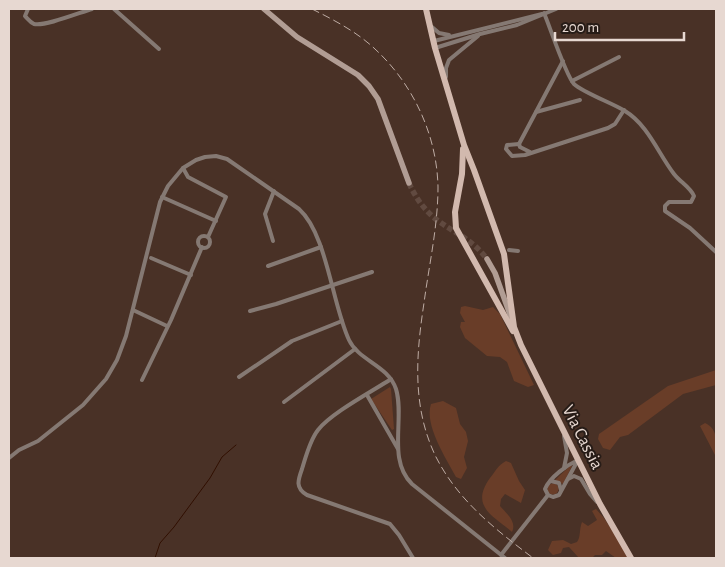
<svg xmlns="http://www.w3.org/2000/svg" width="725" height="567" font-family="'Alegreya Sans',sans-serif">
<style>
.green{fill:#693d28}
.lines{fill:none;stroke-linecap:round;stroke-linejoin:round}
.stream{stroke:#310f00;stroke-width:1}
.secondary-tunnel{stroke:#614a40;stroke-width:5.5;stroke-dasharray:5.5 3;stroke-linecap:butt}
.minor{stroke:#857973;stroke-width:4}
.secondary{stroke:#b19d94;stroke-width:5.5}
.primary{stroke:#d2b9ae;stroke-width:6}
.rail{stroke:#beaca4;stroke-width:1;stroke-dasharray:8 4;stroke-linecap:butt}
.labels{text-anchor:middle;stroke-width:4;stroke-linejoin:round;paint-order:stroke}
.street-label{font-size:18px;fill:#e7d8d1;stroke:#271c17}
</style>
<rect width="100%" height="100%" fill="#493126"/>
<g class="green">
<path d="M465 306 483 310 493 307 500 314 534 385 528 387 514 381 507 362 500 357 487 356 465 338 460 327 461 322H465L460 313 461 307Z"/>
<path d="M716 370V385L683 394 628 435 620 437 610 450 603 448 598 439 599 434 668 386Z"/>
<path d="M390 387 391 389 394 429 392 430 371 399Z"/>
<path d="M443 401 456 408 460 424 466 432 468 441 464 457 467 468 461 479 456 477C446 458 424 425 431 404Z"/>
<path d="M705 423C719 429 716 444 716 457L700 426Z"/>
<path d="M506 461 511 463 519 481 525 490 521 503 505 494 501 499 500 506C507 514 517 522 512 532 492 515 470 506 490 478 495 472 498 465 506 461Z"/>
<path d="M571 465 572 466 563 484 555 480Z"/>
<circle cx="553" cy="489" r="5.5"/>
<path d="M596 509 604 518 630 558H616L606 551 602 555H595L592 558H579L569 547 563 548 561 553 553 555 548 550 552 541 563 540 571 544 577 542C581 537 579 529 582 522L588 526 597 520 592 511Z"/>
</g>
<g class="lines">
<path class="stream" d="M155 558 160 543 174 527 210 478 222 457 236 445"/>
<path class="secondary-tunnel" d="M409 183C415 197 425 211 437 220 456 234 472 239 487 259"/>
<g class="minor">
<path d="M28 9 25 16C28 19 30 22 34 24 44 27 81 12 92 9"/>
<path d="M114 9 159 49"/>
<path d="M544 13C550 27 566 76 574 84 584 93 612 103 625 111 648 125 658 153 674 174 680 182 690 187 694 196L691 202H669L665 206V211L690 228 716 252"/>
<path d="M432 27 439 33 449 35"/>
<path d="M434 41 542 14"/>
<path d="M435 48 480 34 517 25 556 9"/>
<path d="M446 77V68L449 60 478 36"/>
<path d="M572 81 619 57"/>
<path d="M536 112 580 100"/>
<path d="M519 144 563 61"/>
<path d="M530 152 520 147 519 144 507 145 506 149 512 156 525 155 608 128 615 124 624 110"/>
<path d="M183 168 188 177 226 197 208 237"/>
<path d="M162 197 216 221"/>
<circle cx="204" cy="242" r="6"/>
<path d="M273 241 265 214 274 191"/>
<path d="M509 250 518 251"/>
<path d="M151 258 191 275"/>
<path d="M268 266 321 247"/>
<path d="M133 310 167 326"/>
<path d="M250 311 276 304 372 272"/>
<path d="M239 377 292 341 342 321"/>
<path d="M391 379C373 391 331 413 318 430 310 440 306 456 302 469 298 480 295 488 307 495L390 524 399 535 413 558"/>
<path d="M142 380 171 320 202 247"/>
<path d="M367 395 398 449"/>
<path d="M284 402 355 349"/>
<path d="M9 458 19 450 38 441 83 405 106 379 117 360 126 336 160 202 168 186 183 168 196 160 205 157 216 156 227 159 299 209C327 234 332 304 349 340 359 361 388 365 396 389 405 418 387 460 412 484L505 558"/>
<path d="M578 460 559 495 553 497 548 495 545 489C550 477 567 465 578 460Z"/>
<path d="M564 468 567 453 564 436"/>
<path d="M568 479 574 476 581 479 590 494 597 502"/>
<path d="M551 481 559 483 561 490"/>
<path d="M501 555 548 495"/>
</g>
<g class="secondary">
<path d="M264 9 297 37 358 75 369 86 378 99 409 183"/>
<path d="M487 259 495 273 512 320"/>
</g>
<g class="primary">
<path d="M426 9 435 48 464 145 474 170 504 254 514 327 521 345 600 504 631 558"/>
<path d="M463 149 462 174 455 212 456 228 513 331"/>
</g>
<path class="rail" d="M312 9C334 20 357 32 375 49 413 84 437 135 438 187 438 226 429 265 424 303 416 355 412 406 435 455 457 500 495 529 533 558"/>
</g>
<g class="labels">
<g class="street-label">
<text transform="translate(583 437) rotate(63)" y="6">Via Cassia</text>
</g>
</g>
<rect width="725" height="567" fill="none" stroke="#e7d8d1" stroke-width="20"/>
<path d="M555 32v8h129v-8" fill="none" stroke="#e7d8d1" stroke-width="2.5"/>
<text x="562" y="32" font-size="15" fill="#e7d8d1" stroke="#271c17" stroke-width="4" paint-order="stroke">200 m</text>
</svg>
